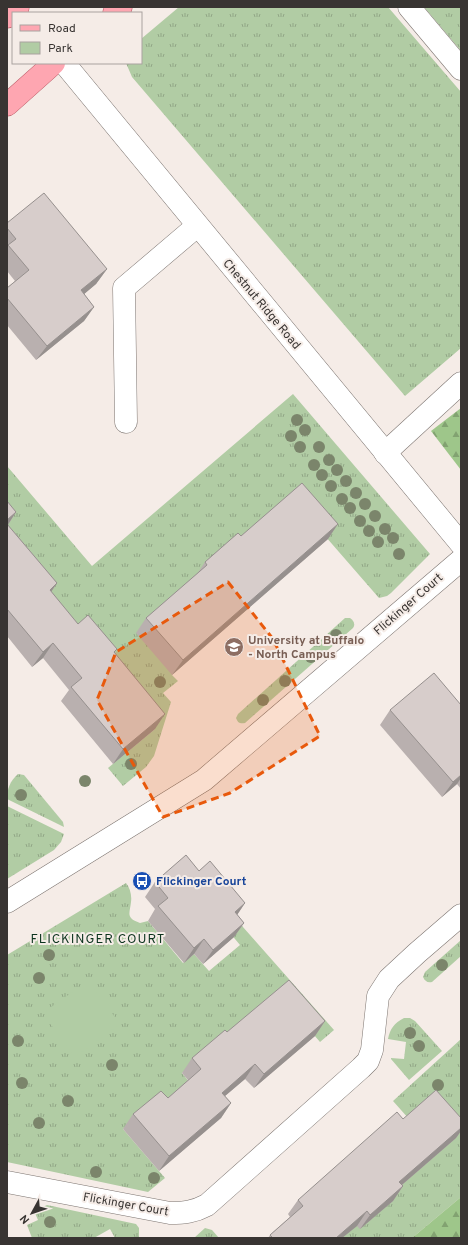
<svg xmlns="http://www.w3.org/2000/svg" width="468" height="1245" font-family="Overpass,sans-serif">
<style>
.grass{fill:url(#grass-tufts)}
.forest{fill:url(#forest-firs)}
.park{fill:#b1cca4}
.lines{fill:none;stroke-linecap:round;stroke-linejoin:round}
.minor-casing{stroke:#7d7571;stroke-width:23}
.major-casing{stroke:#b95863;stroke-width:23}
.minor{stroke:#fff;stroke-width:22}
.major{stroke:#fea6b1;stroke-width:22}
.tree{fill:#7b856b}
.wall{fill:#b9b0af}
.shaded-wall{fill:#96908e}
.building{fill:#d7cdcb;stroke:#96908e}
.marked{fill:#e8590c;fill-opacity:0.2;stroke:#e8590c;stroke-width:3;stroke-dasharray:8 5;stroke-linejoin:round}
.labels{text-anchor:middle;stroke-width:4;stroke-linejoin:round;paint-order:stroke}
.street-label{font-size:12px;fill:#383432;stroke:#f5ece7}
.education-label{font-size:12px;font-weight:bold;fill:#785e54;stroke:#f5ece7;text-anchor:start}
.transit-label{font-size:12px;font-weight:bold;fill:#164399;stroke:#f5ece7;text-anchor:start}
.neighbourhood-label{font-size:13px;letter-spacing:1px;fill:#0c341e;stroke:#f5ece7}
</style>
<defs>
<pattern id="grass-tufts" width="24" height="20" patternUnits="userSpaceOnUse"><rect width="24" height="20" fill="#b1cca4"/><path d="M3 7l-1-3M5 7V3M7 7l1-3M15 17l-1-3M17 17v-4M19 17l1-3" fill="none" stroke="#91a686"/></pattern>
<pattern id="forest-firs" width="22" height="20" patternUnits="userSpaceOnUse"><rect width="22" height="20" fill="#9ec68a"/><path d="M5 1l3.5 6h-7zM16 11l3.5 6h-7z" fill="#82a271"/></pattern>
</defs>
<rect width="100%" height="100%" fill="#f5ece7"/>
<g class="grass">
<path d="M179 7H388L461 92V348L405 396 132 77 126 63H141V39Z"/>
<path d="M424 7H461V51Z"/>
<path d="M293 394 430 554 391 593 387 596 379 598 292 498 172 675 178 681 163 693 171 702 154 756 146 767 123 786 108 768 155 729 7 583V466L92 566Z"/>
<path d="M345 618H350C353 620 356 624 353 628L245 723C240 724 238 723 236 718L238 714Z"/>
<path d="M18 774 24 775 63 822 64 827 7 799C7 789 10 781 18 774Z"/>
<path d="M7 806 64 834 61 842 54 850 7 879Z"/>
<path d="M126 883C130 888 132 895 131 902 130 913 125 918 140 923L148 921 183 963 194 954 209 971 240 945 225 927 235 918 334 1030 320 1042 279 994 182 1073 191 1084 123 1129 165 1178 148 1192 7 1162V955Z"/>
<path d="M461 940V956L432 982C427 983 425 981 423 977L425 972Z"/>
<path d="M404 1018H410L415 1021 442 1051 409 1080 391 1059V1058L404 1059 406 1042 388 1039C390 1029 394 1023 404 1018Z"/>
<path d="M461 1039V1069L460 1070 461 1072V1197L412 1238H329L409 1119 393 1101Z"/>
<path d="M47 1205 136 1224 139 1228V1237L115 1238 110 1229 94 1238H32L27 1225 38 1220 34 1211Z"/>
<path d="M205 1228 212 1230 219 1238H194Z"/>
</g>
<g class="forest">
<path d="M461 408V470L431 431Z"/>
<path d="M461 1197V1238H412Z"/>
</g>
<path class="park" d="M82 985H91L120 1024 75 1057 46 1018 47 1010Z"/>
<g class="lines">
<defs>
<g id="minor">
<path d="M409 7 461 69"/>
<path d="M64 63 461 544"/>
<path d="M126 422 124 288 197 226"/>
<path d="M385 453 461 383"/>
<path d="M7 902 204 780 461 560"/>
<path d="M7 1182 170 1213C184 1213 194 1212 207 1205L361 1068 368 1061 372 1050 378 996 389 979 417 953 461 915"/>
</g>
<g id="major">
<path d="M114 13 121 7"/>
<path d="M7 17 18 7"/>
<path d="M7 105 54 63"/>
</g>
</defs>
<use href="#minor" class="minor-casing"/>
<use href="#major" class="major-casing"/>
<use href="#minor" class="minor"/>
<use href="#major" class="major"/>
</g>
<g class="tree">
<circle cx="297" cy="420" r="6"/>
<circle cx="305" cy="430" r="6"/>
<circle cx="291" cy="436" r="6"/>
<circle cx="300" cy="447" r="6"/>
<circle cx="319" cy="447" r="6"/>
<circle cx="329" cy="460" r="6"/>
<circle cx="314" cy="465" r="6"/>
<circle cx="337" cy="470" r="6"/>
<circle cx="322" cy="475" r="6"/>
<circle cx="346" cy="481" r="6"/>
<circle cx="331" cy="486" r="6"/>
<circle cx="356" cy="493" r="6"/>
<circle cx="342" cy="499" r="6"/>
<circle cx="365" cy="504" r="6"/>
<circle cx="350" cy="508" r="6"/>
<circle cx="375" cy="516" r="6"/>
<circle cx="360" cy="521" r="6"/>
<circle cx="385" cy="529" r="6"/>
<circle cx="369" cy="531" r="6"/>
<circle cx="393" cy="538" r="6"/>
<circle cx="378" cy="542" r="6"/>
<circle cx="399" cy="554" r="6"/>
<circle cx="336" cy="635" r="6"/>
<circle cx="311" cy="657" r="6"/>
<circle cx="285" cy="681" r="6"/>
<circle cx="160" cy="682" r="6"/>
<circle cx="263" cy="700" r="6"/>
<circle cx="131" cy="764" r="6"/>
<circle cx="85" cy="781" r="6"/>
<circle cx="21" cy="795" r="6"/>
<circle cx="49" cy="955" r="6"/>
<circle cx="442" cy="965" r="6"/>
<circle cx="39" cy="978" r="6"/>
<circle cx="410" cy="1033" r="6"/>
<circle cx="18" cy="1041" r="6"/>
<circle cx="419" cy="1046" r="6"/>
<circle cx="112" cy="1065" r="6"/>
<circle cx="22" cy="1083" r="6"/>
<circle cx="438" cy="1085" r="6"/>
<circle cx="68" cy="1101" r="6"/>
<circle cx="39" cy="1123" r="6"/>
<circle cx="96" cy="1172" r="6"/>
<circle cx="154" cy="1178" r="6"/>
<circle cx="50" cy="1222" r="6"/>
</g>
<g class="wall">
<path d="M7 223 107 269 96 284 84 294 94 307 84 321 36 360 7 325V288L15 281 7 271Z"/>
<path d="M7 501 16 512 8 525 57 583 51 592 78 624 117 649 115 652 155 729 113 764 61 701 69 690 43 658 32 667 7 636Z"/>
<path d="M241 536 328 539 172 675 136 633 146 618 197 574 205 562Z"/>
<path d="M461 705V789L457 784 442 797 380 725 390 710Z"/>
<path d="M199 871 245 903 237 915 244 923 234 937 203 964 194 954 184 963 148 921 155 909 145 897 155 882Z"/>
<path d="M325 1021 315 1036 254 1088 245 1079 225 1096 231 1103 221 1118 159 1171 123 1129 133 1114 168 1098 188 1080 182 1073 192 1058 227 1032Z"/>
<path d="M461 1118V1131L456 1138 402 1185 403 1186 393 1201 360 1229 357 1226 342 1238H268L270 1235 290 1217 288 1214 298 1200 403 1119Z"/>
</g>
<g class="shaded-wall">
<path d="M107 269 96 284 71 305 81 290Z"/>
<path d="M94 307 84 321 36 360 47 346Z"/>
<path d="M16 512 7 526V520Z"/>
<path d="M338 524 328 539 172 675 183 660Z"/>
<path d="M57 583 47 598 50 590Z"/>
<path d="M53 643 43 658 32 667 43 652Z"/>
<path d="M165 714 155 729 113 764 123 749Z"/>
<path d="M461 775V778L457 784 442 797 453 782Z"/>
<path d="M245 903 235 918V912Z"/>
<path d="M244 923 234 937 203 964 213 950Z"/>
<path d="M204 939 194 954 184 963 194 948Z"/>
<path d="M325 1021 315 1036 254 1088 264 1074Z"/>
<path d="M255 1064 245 1079 212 1107 222 1093Z"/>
<path d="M231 1103 221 1118 159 1171 169 1156Z"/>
<path d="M461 1128V1131L456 1138 389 1196 399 1182Z"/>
<path d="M403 1186 393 1201 360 1229 370 1215Z"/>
<path d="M367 1211 357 1226 342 1238H336Z"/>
</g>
<g class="building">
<path d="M44 193 107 269 81 290 94 307 47 346 7 298V288L29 270 8 245 16 239 7 228V223Z"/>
<path d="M302 483 338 524 183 660 146 618 207 565 205 562 238 533 241 536Z"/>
<path d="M7 501 16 512 7 520Z"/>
<path d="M7 524 57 583 50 590 78 624 88 615 117 649 114 652 165 714 123 749 71 687 82 678 53 643 43 652 7 609Z"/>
<path d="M434 673 461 705V775L453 782 390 710Z"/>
<path d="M186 855 199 871 210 861 245 903 235 912 244 923 213 950 204 939 194 948 158 906 168 898 155 882Z"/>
<path d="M289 980 325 1021 264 1074 255 1064 222 1093 231 1103 169 1156 133 1114 161 1091 168 1098 201 1069 192 1058 225 1030 227 1032Z"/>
<path d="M436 1090 461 1118V1128L399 1182 403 1186 370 1215 367 1211 336 1238H273L270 1235 303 1206 298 1200 397 1112 403 1119Z"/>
</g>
<path class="marked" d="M228 582 273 639 320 736 230 793 163 817 97 700 116 652Z"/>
<defs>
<symbol id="university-disc" viewBox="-11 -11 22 22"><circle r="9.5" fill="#8d6e63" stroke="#f5ece7"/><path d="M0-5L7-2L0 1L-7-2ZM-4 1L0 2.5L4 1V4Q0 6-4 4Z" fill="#fff"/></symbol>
<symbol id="bus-disc" viewBox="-11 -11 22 22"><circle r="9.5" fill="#1a4fb4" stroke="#f5ece7"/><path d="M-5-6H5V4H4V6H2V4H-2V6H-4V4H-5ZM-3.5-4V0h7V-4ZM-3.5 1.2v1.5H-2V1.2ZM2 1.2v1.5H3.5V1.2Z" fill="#fff"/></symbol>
</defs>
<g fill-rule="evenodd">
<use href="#university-disc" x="223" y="636" width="22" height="22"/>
<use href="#bus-disc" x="131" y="870" width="22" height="22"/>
</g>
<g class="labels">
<g class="street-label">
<text transform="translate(262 304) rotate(50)" y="4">Chestnut Ridge Road</text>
<text transform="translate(408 604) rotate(-41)" y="4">Flickinger Court</text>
<text transform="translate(126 1204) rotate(10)" y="4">Flickinger Court</text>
</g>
<g class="education-label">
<text x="248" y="644">University at Buffalo<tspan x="248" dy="14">- North Campus</tspan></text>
</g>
<g class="transit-label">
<text x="156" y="885">Flickinger Court</text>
</g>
<g class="neighbourhood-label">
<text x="98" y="943">FLICKINGER COURT</text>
</g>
</g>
<rect width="468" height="1245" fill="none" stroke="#383432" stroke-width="16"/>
<rect x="12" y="12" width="130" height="52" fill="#f5ece7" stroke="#a9a29f"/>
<rect x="20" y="25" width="20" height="6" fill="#fea6b1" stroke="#a9a29f"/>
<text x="48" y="32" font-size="12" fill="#383432">Road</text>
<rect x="20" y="42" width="20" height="12" fill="#b1cca4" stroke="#a9a29f"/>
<text x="48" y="52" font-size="12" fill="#383432">Park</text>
<g transform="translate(32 1213) rotate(230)" stroke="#f5ece7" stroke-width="3" paint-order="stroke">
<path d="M0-3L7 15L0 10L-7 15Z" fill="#383432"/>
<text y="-6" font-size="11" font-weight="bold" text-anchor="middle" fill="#383432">N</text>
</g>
</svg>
